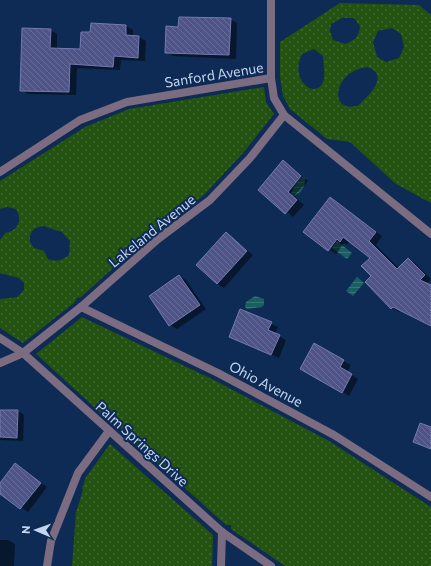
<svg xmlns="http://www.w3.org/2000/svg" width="431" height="566" font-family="Commissioner,sans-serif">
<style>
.grass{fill:url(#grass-dots);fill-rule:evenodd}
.water{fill:url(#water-rules)}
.shadow{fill:#0007}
.building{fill:url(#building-back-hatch);stroke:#747ab1}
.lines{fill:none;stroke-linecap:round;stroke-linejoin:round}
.minor{stroke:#7c6c81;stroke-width:8}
.tertiary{stroke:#7c6c81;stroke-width:8}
.labels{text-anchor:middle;stroke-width:4;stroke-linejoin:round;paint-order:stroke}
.street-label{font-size:14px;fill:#c3d5f0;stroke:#0e2b55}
</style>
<defs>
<pattern id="grass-dots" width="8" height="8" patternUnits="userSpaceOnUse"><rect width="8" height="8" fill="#235211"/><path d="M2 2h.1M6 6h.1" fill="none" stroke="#416a34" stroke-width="1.8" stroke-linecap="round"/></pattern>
<pattern id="water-rules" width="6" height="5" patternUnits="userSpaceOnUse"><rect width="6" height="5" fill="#195f61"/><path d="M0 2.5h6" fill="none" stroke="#397578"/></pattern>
<pattern id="building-back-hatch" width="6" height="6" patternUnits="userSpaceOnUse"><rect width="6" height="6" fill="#4f5488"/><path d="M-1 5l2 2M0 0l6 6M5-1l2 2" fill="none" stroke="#676c99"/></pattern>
</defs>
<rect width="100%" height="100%" fill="#0e2b55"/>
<g class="grass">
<path d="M340 3 419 5 431 15V203L396 184 350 142 327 139 290 109 283 96 280 77V42ZM342 18H354L360 26C359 37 355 40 345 44L333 40 330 31 331 24ZM392 28 401 34 404 47 399 58 386 62 377 57 373 42 378 31ZM314 49 323 56C323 62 325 71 324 78 320 102 288 83 302 54ZM368 67C390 76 369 95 359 105 328 116 332 70 368 67Z"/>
<path d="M264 87 266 102 274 114 243 153 204 195 152 233 80 298 78 297 74 303 23 343 0 328V299L17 297 24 290V283L19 278 0 273V240L5 233C18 231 23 221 16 209L7 207 0 209V181L85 127 129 109ZM43 226 62 232 70 241 69 255C61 261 57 262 48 259L44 251 34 248 30 242C29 232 33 228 43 226Z"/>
<path d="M82 317 214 380 329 441 431 507V566H285L231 529V525H226L120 430 121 429 114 425 36 354Z"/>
<path d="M110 444 213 535 212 566H72L76 512 83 490 82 488 86 477Z"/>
</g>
<g class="water">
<path d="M302 177 305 178C305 187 301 194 293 196L291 194 295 185Z"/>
<path d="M337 241 352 253 347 259 332 248Z"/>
<path d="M357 277 364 283 353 296 346 291Z"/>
<path d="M255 296 264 299V305L262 307 247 309 245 307 246 302Z"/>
</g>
<g class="shadow">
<path d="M230 19 237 23 236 59 173 56 166 52 179 28Z"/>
<path d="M92 24 126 26 133 30V37H139L146 41 145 61 121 60 120 70 77 68 76 95 28 94 21 90 50 30 57 34V49L81 50 91 34Z"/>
<path d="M284 161 308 181 294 196 304 205 293 217 259 189Z"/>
<path d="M331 198 382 236 376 245 399 268 408 259 415 263 431 279 427 284 431 286V326L401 310 399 312 392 308 372 276V258L350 241 347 245 344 243 336 254 305 232Z"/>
<path d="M226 233 253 255 224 288 217 284Z"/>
<path d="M179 276 186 280 206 309 177 329 170 325Z"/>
<path d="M241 310 278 327 275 334 286 340 279 358 237 340Z"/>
<path d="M315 345 351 365 347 372 358 379 349 396 301 368Z"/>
<path d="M0 411H18L24 415 23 441 0 440Z"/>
<path d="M15 464 47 487 28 512 0 492V484Z"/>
<path d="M0 540H8L15 544 14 566H0Z"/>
</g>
<g class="building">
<path d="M179 17 231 18 229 55 165 53 166 26 178 27Z"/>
<path d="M91 23 126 25V35L139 36 138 58 114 56 113 67 70 64 69 92 20 91 22 28 51 29 50 48 80 49 81 32H90Z"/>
<path d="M283 160 301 176 288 192 297 200 285 214 258 190Z"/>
<path d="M330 197 376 232 369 241 397 269 408 258 425 275 420 280 431 285V326L393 307 391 309 365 282 371 276 361 266 370 258 343 237 340 242 337 239 328 251 303 232Z"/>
<path d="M226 232 247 251 217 284 196 265Z"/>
<path d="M179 275 200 305 169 326 149 296Z"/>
<path d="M240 309 272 322 268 330 280 335 271 355 229 337Z"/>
<path d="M314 343 344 360 340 367 352 374 342 393 300 369Z"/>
<path d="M0 410H18L17 438 0 437Z"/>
<path d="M420 423 431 427V449L413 442Z"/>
<path d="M15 463 41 483 20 509 0 494V483Z"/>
</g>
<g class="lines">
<g class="minor">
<path d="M271 0V78L274 98 284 115 431 234"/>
<path d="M0 172 80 120 127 102 271 78"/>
<path d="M81 307 218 373 334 435 431 497"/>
<path d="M0 363 23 353 81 307 158 239 210 200 250 158 284 115"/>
<path d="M47 566 51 541 78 473 109 431"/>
<path d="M221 566 222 532"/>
</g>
<path class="tertiary" d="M0 338 23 353 222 532 271 566"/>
</g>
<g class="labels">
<g class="street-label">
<text transform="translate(214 75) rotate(-9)" y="5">Sanford Avenue</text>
<text transform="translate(152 231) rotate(-39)" y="5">Lakeland Avenue</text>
<text transform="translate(266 384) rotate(28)" y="5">Ohio Avenue</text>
<text transform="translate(142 444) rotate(42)" y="5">Palm Springs Drive</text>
</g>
</g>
<g transform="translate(36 530) rotate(272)" stroke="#0e2b55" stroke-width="3" paint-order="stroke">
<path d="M0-3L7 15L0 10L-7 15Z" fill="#c3d5f0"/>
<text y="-6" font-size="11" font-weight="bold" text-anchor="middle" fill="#c3d5f0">N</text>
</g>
</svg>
